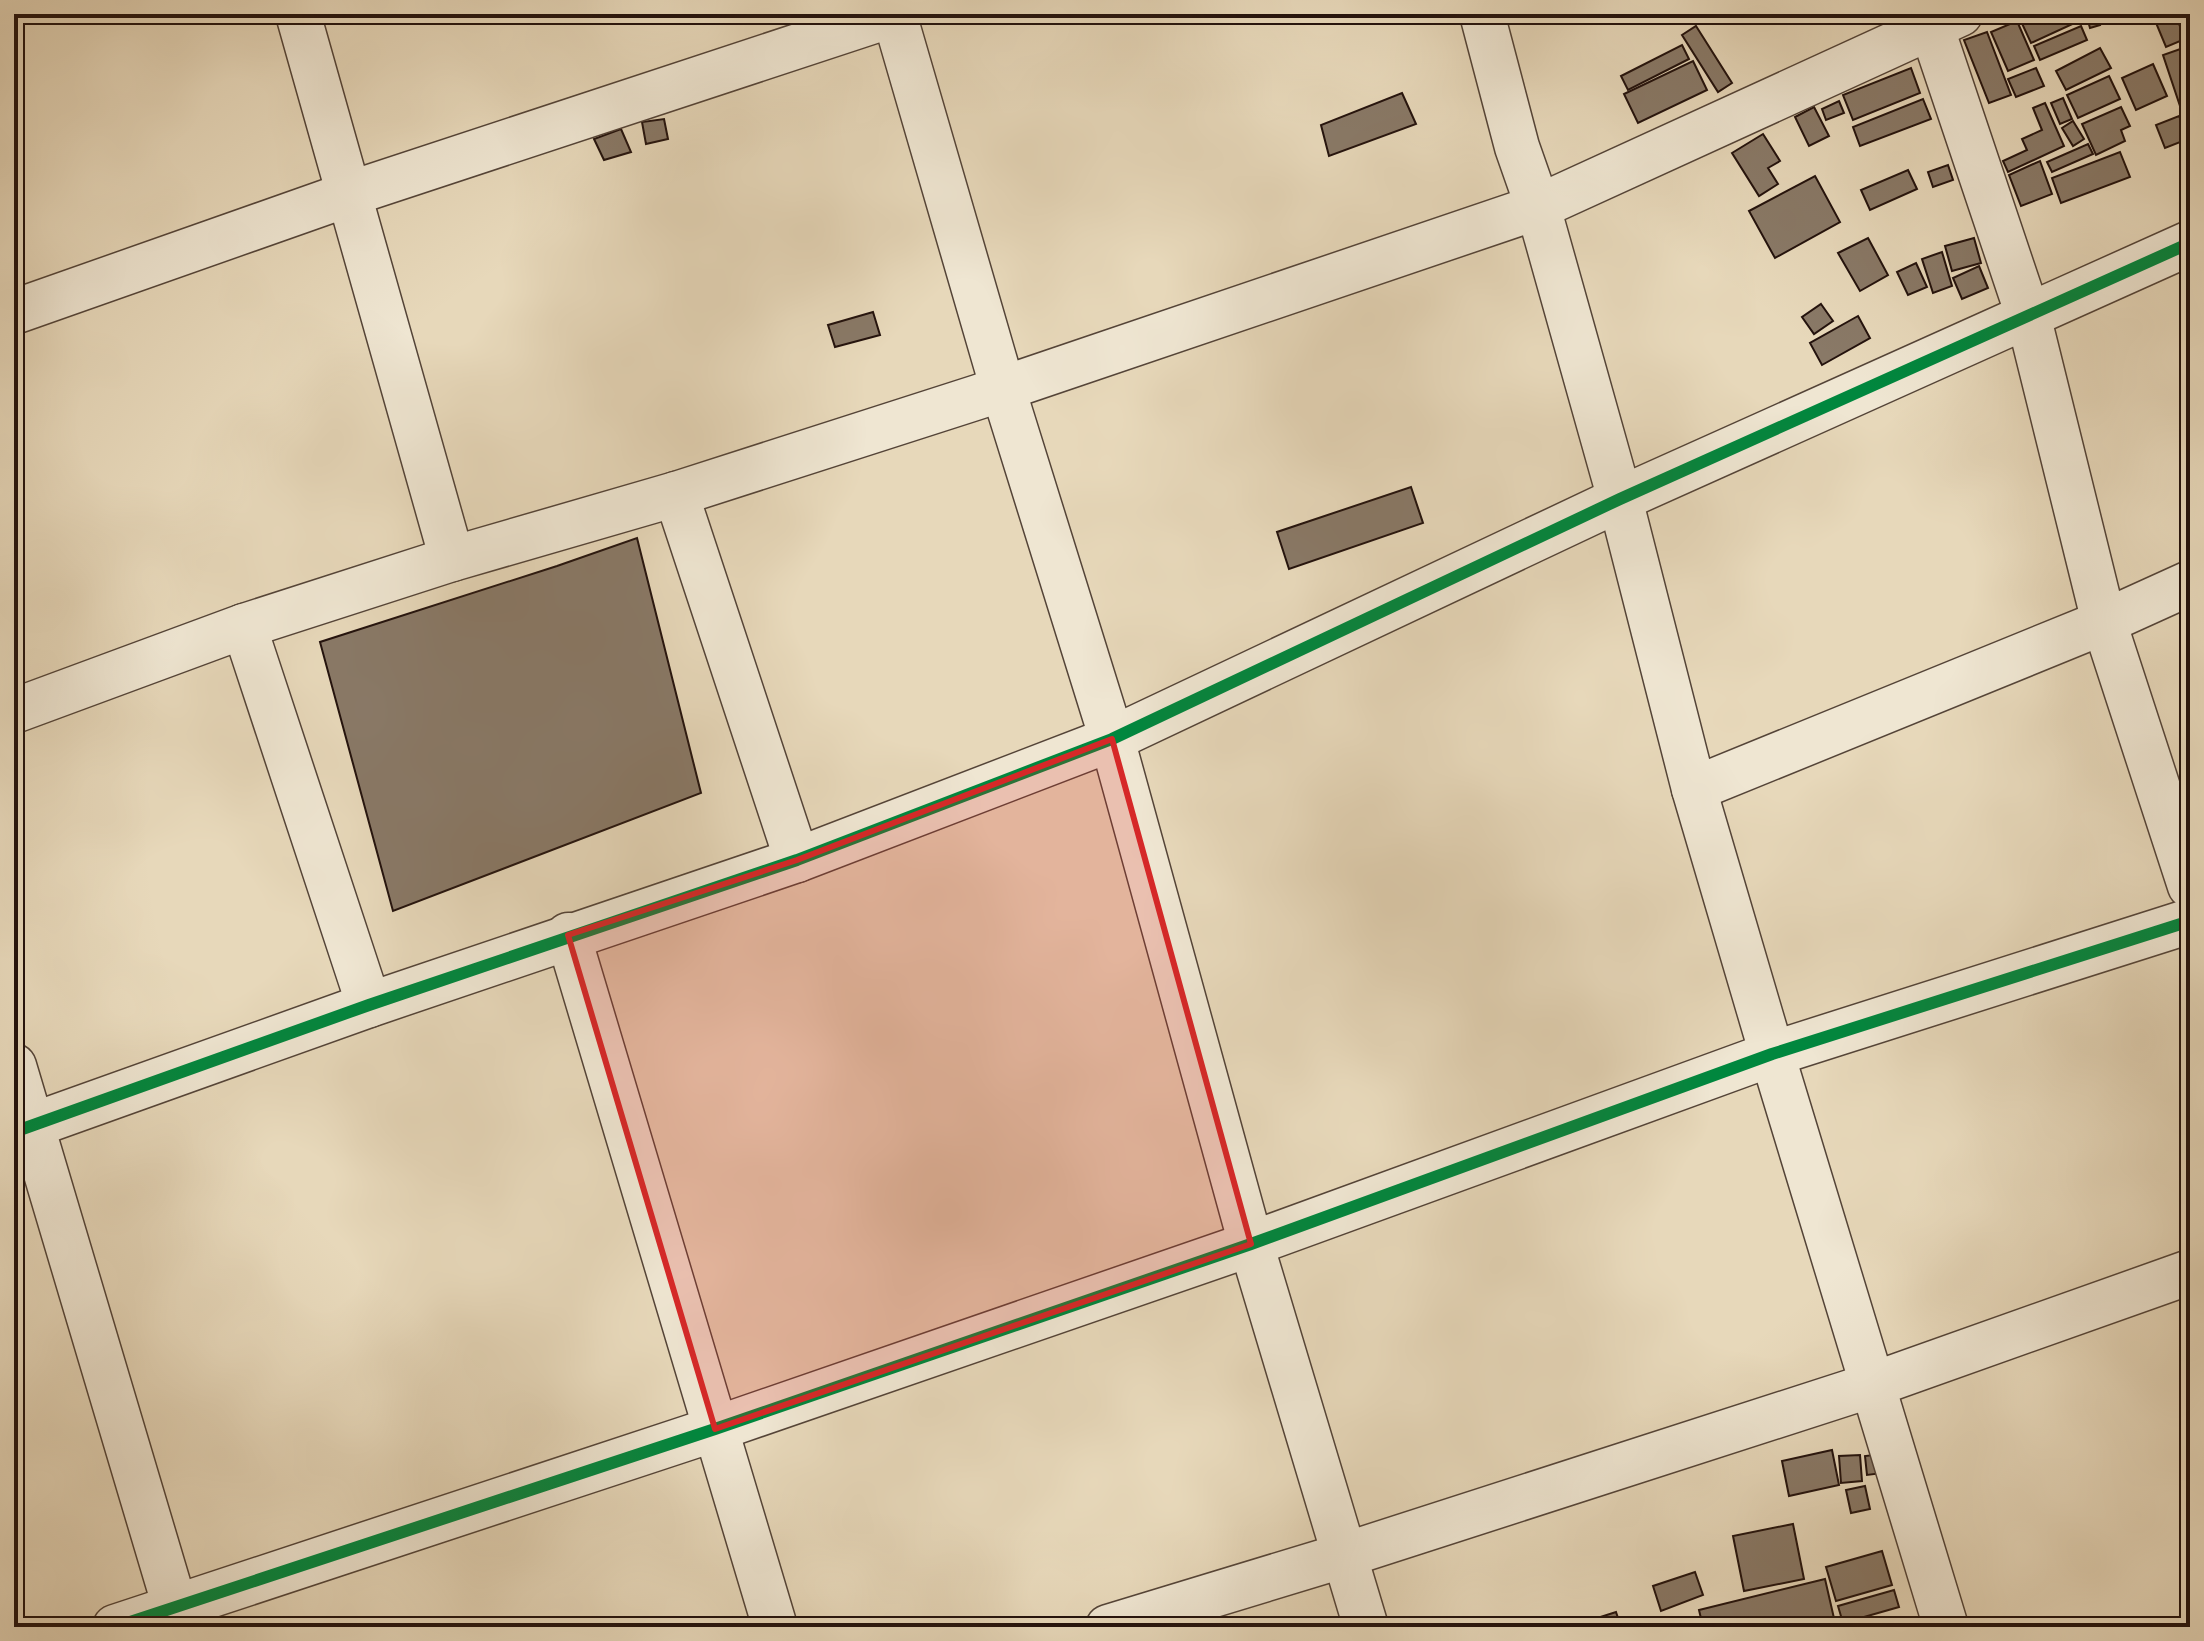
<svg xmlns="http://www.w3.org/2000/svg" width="2204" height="1641" font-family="'IM FELL DW Pica',serif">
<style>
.building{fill:#897967;stroke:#23120d;stroke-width:2}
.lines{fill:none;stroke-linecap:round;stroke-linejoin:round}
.minor-casing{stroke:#544438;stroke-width:47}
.minor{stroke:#efe6d2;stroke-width:44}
.cycleway-casing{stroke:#efe6d2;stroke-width:17}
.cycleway{stroke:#00873e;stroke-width:12}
.marked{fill:#d62828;fill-opacity:0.2;stroke:#d62828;stroke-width:6;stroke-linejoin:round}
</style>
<rect width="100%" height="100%" fill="#e7d8ba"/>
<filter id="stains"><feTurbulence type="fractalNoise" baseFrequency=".0025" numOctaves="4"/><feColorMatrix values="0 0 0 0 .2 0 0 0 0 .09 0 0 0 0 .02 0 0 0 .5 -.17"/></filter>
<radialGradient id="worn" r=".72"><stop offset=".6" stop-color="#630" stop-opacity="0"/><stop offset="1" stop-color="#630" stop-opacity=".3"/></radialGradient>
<g class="building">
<path d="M2026 14H2076L2079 21 2031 43 2019 17Z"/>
<path d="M2086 14H2097L2100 25 2090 28Z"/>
<path d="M2163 14H2175L2185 39 2166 47 2154 18Z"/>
<path d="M2017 21 2034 60 2008 71 1991 32Z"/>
<path d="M1696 26 1732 83 1718 92 1682 35Z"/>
<path d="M2081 26 2087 40 2040 60 2034 46Z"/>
<path d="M1987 32 2011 95 1989 103 1964 40Z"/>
<path d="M1682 45 1689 59 1628 90 1621 76Z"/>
<path d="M2189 46 2190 106 2181 109 2163 55Z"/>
<path d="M2100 48 2111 68 2066 90 2056 71Z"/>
<path d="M1693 61 1707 90 1638 123 1624 94Z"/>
<path d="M2153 64 2167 96 2136 110 2122 78Z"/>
<path d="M1911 68 1920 93 1853 120 1843 95Z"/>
<path d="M2036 68 2044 86 2016 97 2008 79Z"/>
<path d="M2109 76 2120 99 2078 118 2067 95Z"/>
<path d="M1402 93 1416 124 1329 156 1321 125Z"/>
<path d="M2063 98 2072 119 2060 124 2051 103Z"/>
<path d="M1923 99 1931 119 1860 146 1853 127Z"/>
<path d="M1839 101 1844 113 1826 120 1822 109Z"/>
<path d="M2045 103 2064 146 2008 172 2003 161 2027 150 2022 139 2042 130 2033 108Z"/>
<path d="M1814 107 1829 136 1809 146 1795 117Z"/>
<path d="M2121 107 2130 126 2121 130 2125 141 2096 155 2082 124Z"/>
<path d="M2179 116 2188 139 2165 148 2156 125Z"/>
<path d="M664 119 668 139 646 144 642 122Z"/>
<path d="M2073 121 2084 139 2073 146 2062 128Z"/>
<path d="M621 129 631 152 604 160 594 139Z"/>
<path d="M1763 134 1780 161 1768 168 1778 184 1759 196 1732 153Z"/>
<path d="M2088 144 2093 154 2052 172 2047 162Z"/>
<path d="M2120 152 2130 177 2061 203 2052 178Z"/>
<path d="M2040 161 2052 194 2021 206 2009 175Z"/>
<path d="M1948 165 1953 180 1933 187 1928 172Z"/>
<path d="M1908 170 1917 189 1870 210 1861 190Z"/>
<path d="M1815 176 1840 222 1775 258 1749 211Z"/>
<path d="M1868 238 1888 275 1860 291 1838 253Z"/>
<path d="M1974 238 1981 263 1952 271 1945 246Z"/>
<path d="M1942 252 1952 286 1933 293 1922 259Z"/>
<path d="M1916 263 1927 287 1908 295 1897 272Z"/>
<path d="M1979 266 1988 288 1962 299 1953 278Z"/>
<path d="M1821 304 1833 321 1814 334 1802 317Z"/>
<path d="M873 312 880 335 835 347 828 325Z"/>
<path d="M1858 316 1870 338 1822 365 1810 343Z"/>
<path d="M1411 487 1423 523 1289 569 1277 532Z"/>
<path d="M637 538 701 793 393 911 320 642 557 566Z"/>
<path d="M1832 1450 1839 1485 1789 1496 1782 1461Z"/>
<path d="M1881 1454 1883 1473 1867 1475 1865 1456Z"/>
<path d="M1860 1455 1862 1481 1841 1483 1839 1456Z"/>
<path d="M1865 1486 1870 1509 1851 1513 1846 1490Z"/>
<path d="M1793 1524 1804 1579 1744 1591 1733 1536Z"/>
<path d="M1882 1551 1892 1585 1836 1601 1826 1567Z"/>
<path d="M1695 1572 1703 1595 1661 1611 1653 1586Z"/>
<path d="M1825 1579 1836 1627H1703L1699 1610Z"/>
<path d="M1894 1590 1899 1607 1843 1623 1838 1606Z"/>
<path d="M1616 1612 1621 1627H1569Z"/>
</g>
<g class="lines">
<defs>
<g id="minor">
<path d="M298 14 452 559"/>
<path d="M894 14 1003 389 1112 739 1251 1244 1366 1627"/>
<path d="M1482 14 1517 147 1538 207 1620 499 1694 789 1772 1054 1946 1627"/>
<path d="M1927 14 2028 315 2104 622 2190 886"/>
<path d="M14 312 349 194 895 14"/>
<path d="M676 494 797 860"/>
<path d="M244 626 369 1005"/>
<path d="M14 711 244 626 452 559 676 494 978 397 1538 207 1960 14"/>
<path d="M1694 789 2104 622 2190 583"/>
<path d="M568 935 775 1627"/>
<path d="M14 1066 181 1627"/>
<path d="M14 1132 369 1005 797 860 1112 739 1620 499 2190 243"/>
<path d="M115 1627 715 1429 1251 1244 1772 1054 2190 921"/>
<path d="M1108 1627 1345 1555 1872 1385 2190 1272"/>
</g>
</defs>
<use href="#minor" class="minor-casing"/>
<use href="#minor" class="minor"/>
<defs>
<g id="cycleway">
<path d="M14 1132 369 1005 797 860 1112 739 1620 499 2190 243"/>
<path d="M115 1627 715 1429 1251 1244 1772 1054 2190 921"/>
</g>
</defs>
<use href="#cycleway" class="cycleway-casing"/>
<use href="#cycleway" class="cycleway"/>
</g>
<path class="marked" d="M1112 739 1251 1244 715 1429 568 935 797 860Z"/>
<rect width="2204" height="1641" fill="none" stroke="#e7d8ba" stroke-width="48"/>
<rect x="16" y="16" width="2172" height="1609" fill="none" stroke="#23120d" stroke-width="4"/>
<rect x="24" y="24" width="2156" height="1593" fill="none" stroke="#23120d" stroke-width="2"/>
<rect width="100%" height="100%" filter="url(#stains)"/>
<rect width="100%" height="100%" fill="url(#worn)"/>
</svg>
